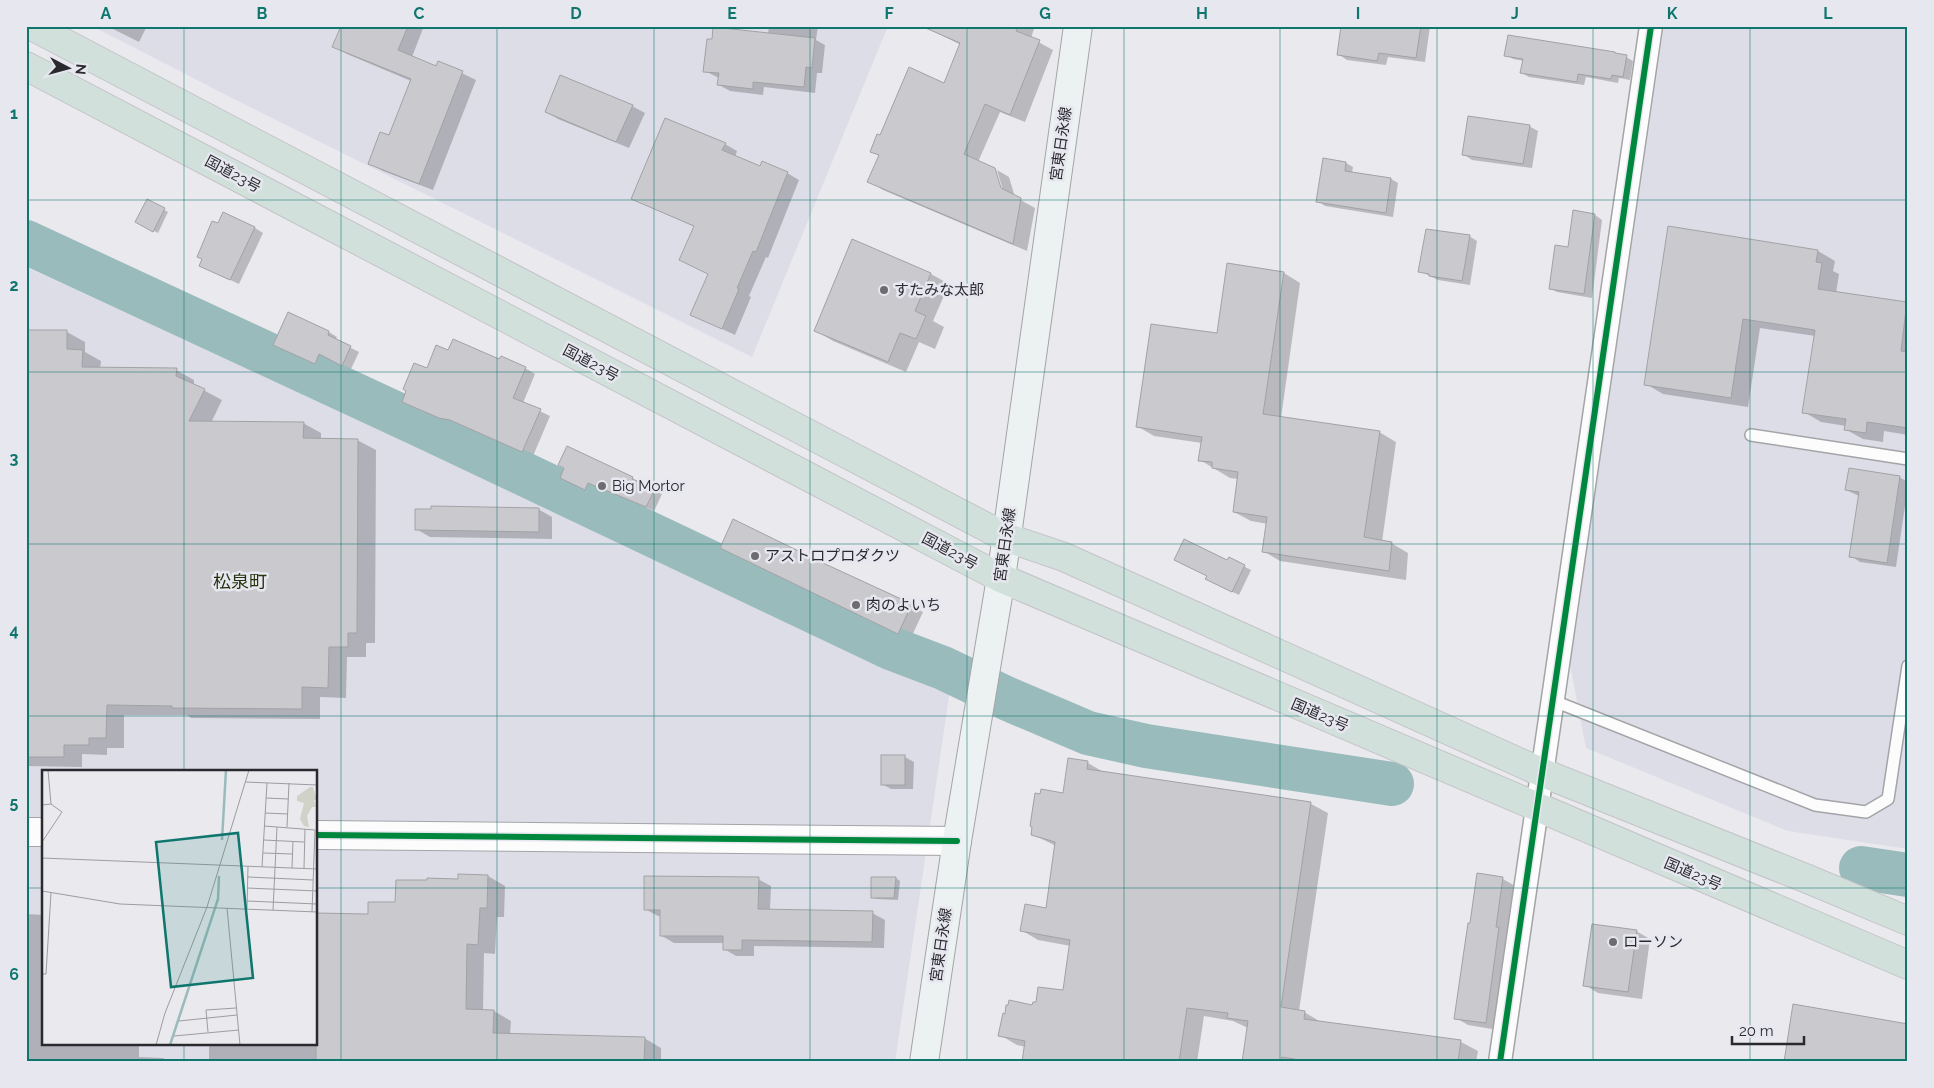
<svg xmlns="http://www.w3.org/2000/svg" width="1934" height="1088" font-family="Raleway,'Noto Sans JP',sans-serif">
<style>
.built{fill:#dddde8;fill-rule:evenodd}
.shadow{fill:#0003}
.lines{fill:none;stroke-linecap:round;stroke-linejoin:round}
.river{stroke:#99bbbc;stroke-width:44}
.building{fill:#cacace;stroke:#a2a2a5}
.service-casing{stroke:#a4a4a8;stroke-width:14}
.minor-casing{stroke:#a4a4a8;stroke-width:25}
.tertiary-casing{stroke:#a4a4a8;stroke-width:30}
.secondary-casing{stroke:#a4a4a8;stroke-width:30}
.trunk-casing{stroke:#c4c4c7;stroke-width:30}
.service{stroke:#fcfcfc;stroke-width:11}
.minor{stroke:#fcfcfc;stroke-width:22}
.tertiary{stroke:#fcfcfc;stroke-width:28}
.secondary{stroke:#ecf1f1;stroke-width:28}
.trunk{stroke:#d2e0dc;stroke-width:28}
.cycleway-casing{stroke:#e7e7f0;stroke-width:9}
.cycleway{stroke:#00873e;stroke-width:6}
.grid{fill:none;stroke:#0f766e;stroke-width:1;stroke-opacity:0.55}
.poi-dot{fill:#6d6d71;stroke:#e7e7f0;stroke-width:2}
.labels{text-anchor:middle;stroke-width:5;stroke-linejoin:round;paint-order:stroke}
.street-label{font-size:15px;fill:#2a2a2e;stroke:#e7e7f0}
.poi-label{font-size:15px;fill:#2a2a2e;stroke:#e7e7f0;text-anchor:start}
.quarter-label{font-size:18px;fill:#27330d;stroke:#e7e7f0}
.inset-river{fill:none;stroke:#99bbbc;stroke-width:2.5}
.inset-road{fill:none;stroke:#9d9da1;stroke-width:1}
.view{fill:#0f766e;fill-opacity:0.15;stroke:#0f766e;stroke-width:2.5}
.inset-edge{fill:none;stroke:#2a2a2e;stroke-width:2.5}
.neatline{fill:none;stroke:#0f766e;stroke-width:2}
.grid-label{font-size:16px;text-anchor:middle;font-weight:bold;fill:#0f766e}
</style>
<rect width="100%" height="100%" fill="#e9e9ee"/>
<g class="built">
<path d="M92 26H888L752 357 228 96Z"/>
<path d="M1664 26H1908V849L1788 831 1586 748 1570 665Z"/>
<path d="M26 267 950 690 895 1062H26ZM44 772H316V1044H44Z"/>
</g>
<g class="shadow">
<path d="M107 26H147L139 42Z"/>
<path d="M342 26H424L412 57 437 68 439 62 476 80 433 190 383 171 370 163 389 136 411 81 347 54 334 46Z"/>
<path d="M769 26H818L816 40 825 45 822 73H817L815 93 764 87 763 95 730 91 719 85V78L705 71 768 34Z"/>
<path d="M937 26H1035L1031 38 1053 50 1025 122 1000 112 978 162 1002 195 1004 194 997 170 1009 177 1015 197 1035 208 1027 251 883 190 869 181 880 156 872 151 881 137 945 84 961 45 935 32Z"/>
<path d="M1342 26H1430L1425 62 1388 57 1386 65 1347 60 1338 54Z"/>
<path d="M1506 55 1626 57 1633 61 1630 80 1619 78 1618 83 1586 77 1584 85 1529 77 1522 73 1524 61 1513 59Z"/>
<path d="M632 106 645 113 629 148 558 119 546 112Z"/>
<path d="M1529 126 1538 131 1532 168 1472 160 1463 154Z"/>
<path d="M725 144 737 151 735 157 761 168 787 173 799 180 768 258 766 257 749 296 751 297 735 335 692 315 709 274 695 227 632 199Z"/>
<path d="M1346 163 1353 167 1352 173 1391 179 1398 183 1393 217 1325 206 1318 201Z"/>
<path d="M147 201 168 212 158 233 137 222Z"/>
<path d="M1595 215 1602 220 1592 298 1557 292 1550 288Z"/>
<path d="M219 225 255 228 263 233 239 284 200 266Z"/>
<path d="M1469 236 1477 241 1470 285 1438 280 1420 271Z"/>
<path d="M853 241 931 274 949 284 933 321 944 327 935 349 919 342 906 372 833 341 815 330Z"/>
<path d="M1818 251 1835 261 1833 271 1839 274 1836 293 1908 304V435L1884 431 1883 442 1863 439 1845 429 1846 426 1821 422 1804 412 1815 336 1760 328 1748 407 1663 394 1646 384Z"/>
<path d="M1284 273 1300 283 1281 418 1379 432 1396 442 1382 542 1391 543 1408 553 1406 580 1280 561 1263 551 1268 524 1251 521 1234 512 1238 479 1230 478 1200 460 1202 443 1154 436 1137 426 1218 335Z"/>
<path d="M289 314 329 332 337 337 335 340 359 352 351 369 327 358 323 368 274 345Z"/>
<path d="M26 331 67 332 85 342V352L101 361 100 369 176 370 194 380V385L222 400 211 423H303L321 433V440H357L376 450 375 643H366V657H347L346 698 320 697V719L191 718 187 715H124V748H107V755L82 754V767L26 766Z"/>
<path d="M448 352 500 360 525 368 535 374 523 403 550 416 533 456 461 425 451 423 413 407 403 401 427 369Z"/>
<path d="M1899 477 1908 482V486L1896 567 1860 562 1851 556 1859 496 1846 490Z"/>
<path d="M632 478 640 482 639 484 662 494 654 511 596 486 593 493 569 482Z"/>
<path d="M538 509 552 517V539L430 537 416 529Z"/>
<path d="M733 554 823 564 923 612 910 640Z"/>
<path d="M1229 559 1251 570 1239 595 1213 583Z"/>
<path d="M905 757 914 762 913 789H891L882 784Z"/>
<path d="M1069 760 1088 763 1105 773 1311 804 1328 813 1299 1011 1304 1012 1321 1022 1461 1042 1478 1051 1476 1062H1243L1248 1028 1233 1021 1204 1016 1197 1062H1023L1026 1047 1017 1045 1000 1035 1033 1007 1064 992 1071 946 1038 940 1021 930 1047 909 1056 846 1032 834 1064 794Z"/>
<path d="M1478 875 1503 879 1515 886 1498 1030 1468 1025 1456 1018Z"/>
<path d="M488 876 505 886 504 917H497L495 954 484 953 483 1011H494L511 1021 510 1035 644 1038 661 1048V1062H209V1044H316L369 915 396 903 460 880Z"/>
<path d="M896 878 900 881 898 900 876 899 872 897Z"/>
<path d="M758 879 771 886 770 910 872 913 885 920 884 948 754 946V956H736L724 949V943H674L662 936V916H658L645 909Z"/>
<path d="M26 914 44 915V1044H139V1057L163 1058 169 1062H26Z"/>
<path d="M1636 931 1650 939 1642 999 1598 993 1585 985Z"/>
</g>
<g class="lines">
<g class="river">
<path d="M26 242 429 429 893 649 943 668 1008 699 1088 733 1146 746 1392 784"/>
<path d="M1861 868 1908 875"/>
</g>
</g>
<g class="building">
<path d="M341 26H408L398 50 436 66 438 61 463 71 419 184 368 164 380 132 389 135 411 79 332 47Z"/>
<path d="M921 26H1018L1016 31 1040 40 1010 115 985 104 964 154 995 168 1001 188 1021 198 1013 244 867 182 879 155 870 152 877 134 880 135 909 67 944 83 960 43Z"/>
<path d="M1341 26H1421L1416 58 1379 53 1377 61 1337 55Z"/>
<path d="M713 27 815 38 812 68 806 67 804 87 753 82V89L717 85 719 73 703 72 707 39H712Z"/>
<path d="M1508 35 1615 52V53L1627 55 1623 77 1612 75 1611 79 1578 74 1577 82 1520 73 1523 59 1504 56Z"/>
<path d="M560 75 633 105 616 142 545 112Z"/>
<path d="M1468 116 1530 125 1523 164 1462 155Z"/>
<path d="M665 118 726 143 722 150 760 166 762 161 788 172 756 252 753 251 737 288 739 289 722 329 690 315 708 274 679 260 694 226 631 199Z"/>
<path d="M1323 158 1346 162 1345 171 1391 178 1386 213 1316 202Z"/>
<path d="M147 199 165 208 153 232 135 222Z"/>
<path d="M1573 210 1595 214 1584 294 1549 289 1555 245 1568 247Z"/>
<path d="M223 212 255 227 230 280 199 266 202 259 197 257 212 221 218 223Z"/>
<path d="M1668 226 1818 250 1816 262 1822 263 1818 289 1907 302 1901 351 1908 352V428L1867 422 1866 433 1844 430 1846 419 1802 413 1815 330 1743 319 1731 398 1644 385Z"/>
<path d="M1426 229 1470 235 1462 281 1429 276V274L1418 272Z"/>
<path d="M852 239 931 273 915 311 926 316 916 339 900 333 888 362 814 331Z"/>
<path d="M1227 263 1284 272 1263 414 1380 431 1364 537 1392 542 1389 571 1262 552 1267 517 1233 512 1238 472 1212 468V462L1198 461 1202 437 1136 427 1151 324 1217 333Z"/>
<path d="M288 312 329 331 328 335 351 346 342 366 319 354 315 364 273 345Z"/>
<path d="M26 330H67V349L83 350 82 367 177 368 176 376 205 389 189 421 304 422 303 438 358 439 357 633H348V647H329L328 688 302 687V709L172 708V706L107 705 106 738H89V745H64V757H26Z"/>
<path d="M453 339 499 359 501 356 526 367 513 398 541 409 522 452 450 420 439 418 402 402 406 391 403 389 414 363 427 368 436 345 448 350Z"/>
<path d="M567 446 633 477 632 479 655 489 646 507 588 483 585 490 560 478 564 468 558 465Z"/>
<path d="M1849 468 1900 476 1887 563 1849 557 1859 492 1845 490Z"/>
<path d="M431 506 539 508V532L415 530V509H431Z"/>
<path d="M733 519 823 563 912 604 898 634 720 548Z"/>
<path d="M1184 539 1227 560 1229 557 1245 565 1232 592 1205 579 1207 576 1174 560Z"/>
<rect x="881" y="755" width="24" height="30"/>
<path d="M1068 758 1088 761 1087 769 1311 802 1281 1007 1305 1011 1304 1019 1461 1040 1458 1062H1311L1282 1057 1281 1062H1242L1248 1021 1227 1018 1228 1013 1187 1008 1179 1062H1022L1025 1041 998 1036 1003 1013 1005 1014 1006 1005H1008L1009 1000 1032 1005 1033 1002H1036L1038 987 1063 990 1070 940 1020 931 1025 904 1046 908 1055 842 1031 835 1032 827 1030 826 1035 793 1040 794 1041 789 1063 793Z"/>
<path d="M1477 873 1503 877 1496 927H1499L1486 1023 1454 1019 1468 923H1470Z"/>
<path d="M458 874 488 875 487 908H480L478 945 467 944 466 1009 494 1010 493 1033 645 1037 644 1062H316V913L368 914V902H395L396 880H427V878L458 879Z"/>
<path d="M644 876 759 877 758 909 873 911 872 942 742 940V950H723V936H660V910H644Z"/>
<path d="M871 877H896L894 898H871Z"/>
<path d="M1592 924 1637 930 1628 992 1583 986Z"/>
<path d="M1793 1004 1908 1024V1062H1784Z"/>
</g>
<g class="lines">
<defs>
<g id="service">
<path d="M1751 435 1908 459"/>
<path d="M1554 701 1815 805 1866 812 1888 799 1908 666"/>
</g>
<path id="minor" d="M1500 1062 1651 26"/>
<g id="tertiary">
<path d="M26 832H44"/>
<path d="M316 835 957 841"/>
</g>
<path id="secondary" d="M924 1062 957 841 1001 578 1078 26"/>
<g id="trunk">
<path d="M32 26 1005 537 1064 557 1543 773 1810 880 1908 921"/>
<path d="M26 66 1001 578 1908 965"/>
</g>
</defs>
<use href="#service" class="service-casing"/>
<use href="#minor" class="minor-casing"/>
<use href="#tertiary" class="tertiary-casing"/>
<use href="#secondary" class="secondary-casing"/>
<use href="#trunk" class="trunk-casing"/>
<use href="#service" class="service"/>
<use href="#minor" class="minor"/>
<use href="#tertiary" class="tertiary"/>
<use href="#secondary" class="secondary"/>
<use href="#trunk" class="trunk"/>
<defs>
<g id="cycleway">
<path d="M316 835 957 841"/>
<path d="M1500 1062 1651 26"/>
</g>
</defs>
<use href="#cycleway" class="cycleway-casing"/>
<use href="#cycleway" class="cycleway"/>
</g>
<path class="grid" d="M184 26V772M341 26V1062M497 26V1062M654 26V1062M810 26V1062M967 26V1062M1124 26V1062M1280 26V1062M1437 26V1062M1593 26V1062M1750 26V1062M26 200H1908M26 372H1908M26 544H1908M26 716H1908M26 888H44M316 888H1908M184 1044V1062"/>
<g class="poi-dot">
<circle cx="884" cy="290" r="5"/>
<circle cx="602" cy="486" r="5"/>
<circle cx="755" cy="556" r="5"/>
<circle cx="856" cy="605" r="5"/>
<circle cx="1613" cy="942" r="5"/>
</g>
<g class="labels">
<g class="street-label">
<text transform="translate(1061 144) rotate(-82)" y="5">宮東日永線</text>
<text transform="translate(233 174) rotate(28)" y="5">国道23号</text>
<text transform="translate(591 363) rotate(28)" y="5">国道23号</text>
<text transform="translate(1005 545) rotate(-82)" y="5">宮東日永線</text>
<text transform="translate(950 551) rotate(28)" y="5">国道23号</text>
<text transform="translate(1320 715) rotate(23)" y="5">国道23号</text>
<text transform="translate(1693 874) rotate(23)" y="5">国道23号</text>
<text transform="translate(941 945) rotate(-82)" y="5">宮東日永線</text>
</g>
<g class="poi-label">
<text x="894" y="295">すたみな太郎</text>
<text x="612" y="491">Big Mortor</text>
<text x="765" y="561">アストロプロダクツ</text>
<text x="866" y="610">肉のよいち</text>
<text x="1623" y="947">ローソン</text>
</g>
<g class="quarter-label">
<text x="240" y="588">松泉町</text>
</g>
</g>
<g transform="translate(42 770)">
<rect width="275" height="275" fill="#e9e9ee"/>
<path d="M268 17H271L275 30H272L274 37H270L265 46 267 57 262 56 258 49 262 33 255 31V26Z" fill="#d0d2c8"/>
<path class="inset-river" d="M180 70 184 0M128 275 176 129 177 106"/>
<path class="inset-road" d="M203 12 275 15M224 28 246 29M0 35 9 34 6 0M223 43 246 44M222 56 273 60 270 142M245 57 247 13M222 70 262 72M0 72 20 42 9 34M221 83 250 84M0 88 275 99M220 97 225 13M250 98 251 71M262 98 263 59M206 107 271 110M205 118 275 121M0 121 78 134 275 142M205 131 275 134M185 138 198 275M205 139 206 96M231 140 235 57M0 204H4L9 123M137 251 195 245M166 262 164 240 194 238M132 266 197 260M114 275 123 243 165 137 207 0"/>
<path class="view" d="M196 63 211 208 129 217 114 72Z"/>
<rect width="275" height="275" class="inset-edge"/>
</g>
<rect width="1934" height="1088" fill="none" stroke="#e7e7f0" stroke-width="55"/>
<g transform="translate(68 68) rotate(96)" stroke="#e7e7f0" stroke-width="4" paint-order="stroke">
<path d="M0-4L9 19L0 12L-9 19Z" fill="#2a2a2e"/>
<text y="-8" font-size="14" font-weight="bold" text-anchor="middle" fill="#2a2a2e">N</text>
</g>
<path d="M1732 1036v8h72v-8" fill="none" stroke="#2a2a2e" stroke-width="2.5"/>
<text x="1739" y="1036" font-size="15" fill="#2a2a2e" stroke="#e7e7f0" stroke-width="4" paint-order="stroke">20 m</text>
<rect x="28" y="28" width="1878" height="1032" class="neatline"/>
<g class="grid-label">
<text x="106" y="19">A</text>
<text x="262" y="19">B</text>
<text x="419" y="19">C</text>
<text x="576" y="19">D</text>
<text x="732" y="19">E</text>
<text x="889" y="19">F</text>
<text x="1045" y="19">G</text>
<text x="1202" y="19">H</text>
<text x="1358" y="19">I</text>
<text x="1515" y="19">J</text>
<text x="1672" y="19">K</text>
<text x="1828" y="19">L</text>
<text x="14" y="119">1</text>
<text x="14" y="291">2</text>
<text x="14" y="464">3</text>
<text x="14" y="636">4</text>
<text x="14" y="808">5</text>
<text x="14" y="980">6</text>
</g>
</svg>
